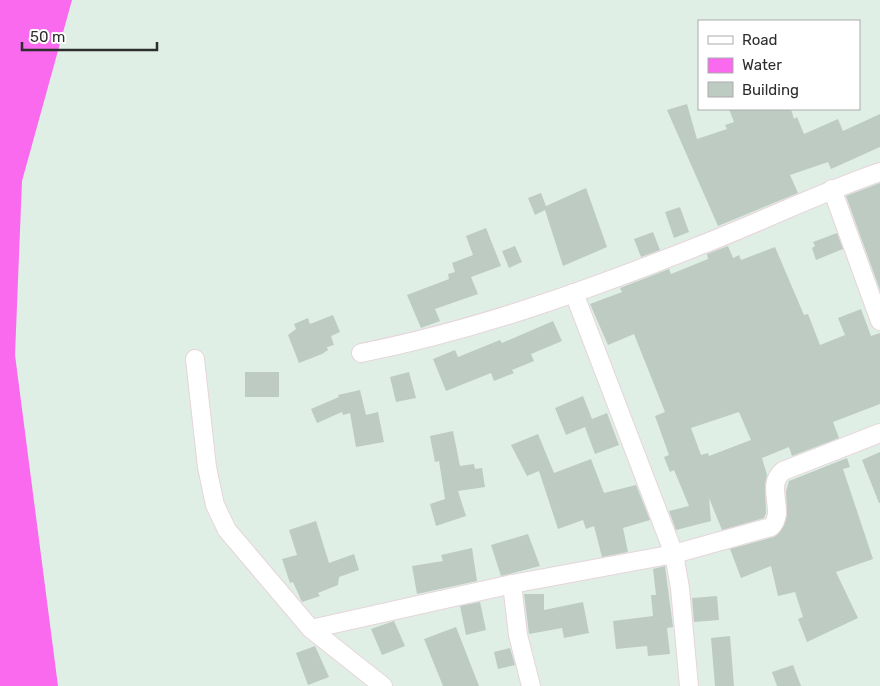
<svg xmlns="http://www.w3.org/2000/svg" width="880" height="686" font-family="Rubik,sans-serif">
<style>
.water{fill:#f96aee}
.building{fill:#becbc2;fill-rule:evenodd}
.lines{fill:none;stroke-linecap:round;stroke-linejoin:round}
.minor-casing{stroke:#e7d4db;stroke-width:20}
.minor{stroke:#fff;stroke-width:18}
</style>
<rect width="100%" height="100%" fill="#dfefe5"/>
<path class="water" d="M0 0H72L22 181 15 355 58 686H0Z"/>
<g class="building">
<path d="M687 104 697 139 727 129 725 125 734 122 729 109H791L794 119 797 117 804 134 838 119 843 131 880 114V147L831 169 828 162 790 175 798 193 718 226 667 110Z"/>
<path d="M880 183V290L846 196Z"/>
<path d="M586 188 607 247 563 266 545 210 535 215 528 198 541 193 546 206Z"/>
<path d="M680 207 689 232 674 238 665 212Z"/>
<path d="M486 228 501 266 471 277 478 294 435 309 440 321 421 328 407 295 449 279 448 274 455 272 452 263 473 255 466 236Z"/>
<path d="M653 232 660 250 641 257 634 239Z"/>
<path d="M837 233 843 249 816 260 812 248 815 246 813 242Z"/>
<path d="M515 246 522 262 509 268 502 251Z"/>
<path d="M728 246 733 258 739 255 741 260 775 247 804 315 808 314 820 345 845 335 838 318 861 309 871 336 880 333V404L833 422 839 438 792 456 789 447 762 458 767 475 765 484 766 513 764 518 722 530 709 498 711 521 676 530 669 511 689 506 674 470 670 472 664 457 669 455 655 416 665 412 634 334 608 345 590 304 622 292 620 288 669 269 671 274 708 259 707 254ZM739 412 751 440 709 456 708 453 701 455 691 428Z"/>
<path d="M333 315 340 332 331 336 334 345 327 347 328 350 322 354 299 363 288 335 296 329 294 324 308 318 310 324Z"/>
<path d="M553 321 562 341 531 354 534 361 512 370 514 373 494 381 491 373 446 391 433 359 455 350 458 357 500 340 502 343Z"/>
<rect x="245" y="372" width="34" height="25"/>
<path d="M409 372 416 398 396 402 390 377Z"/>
<path d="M360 390 366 415 378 412 384 442 356 447 350 413 343 415 342 412 317 423 311 409 339 397 338 395Z"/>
<path d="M583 396 592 419 607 413 619 445 595 454 585 427 566 435 555 408Z"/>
<path d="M453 431 460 466 474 464 475 469 482 468 485 487 458 491 466 516 436 526 430 504 445 499 439 461 435 462 430 436Z"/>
<path d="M538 434 554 473 591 459 604 493 636 485 650 520 623 528 628 552 602 557 594 526 586 529 583 520 558 529 539 471 527 476 511 445Z"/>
<path d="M880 452V503H879L862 460Z"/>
<path d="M847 458 850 467 843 469 873 559 836 572 858 618 807 642 798 619 803 617 795 592 778 596 771 566 741 578 730 549 774 537 779 533 787 516 786 491 789 481Z"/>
<path d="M316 521 329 563 354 554 359 570 339 577 338 585 318 593 320 596 302 602 293 582 290 583 282 559 297 555 289 530Z"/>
<path d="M528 534 540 566 501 576 491 545Z"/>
<path d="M472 548 477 581 417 594 412 566 443 561 441 555Z"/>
<path d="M665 566 673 627 667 628 670 654 648 656 647 646 616 649 613 621 653 616 651 595H656L653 569Z"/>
<path d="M524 594H544V610L583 602 589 633 564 638 562 628 529 634Z"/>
<path d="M717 596 719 620 694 622 692 598Z"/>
<path d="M480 602 486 630 466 635 460 606Z"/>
<path d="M394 621 405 646 382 655 371 629Z"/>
<path d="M456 627 479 686H443L424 639Z"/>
<path d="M730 636 734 686H715L711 638Z"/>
<path d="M315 646 329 677 308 685 296 653Z"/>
<path d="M510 648 515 665 498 669 494 652Z"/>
<path d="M793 665 801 686H777L772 672Z"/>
</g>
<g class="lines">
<defs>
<g id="minor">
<path d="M832 189 880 321"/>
<path d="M574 293 674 554 680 588 689 686"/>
<path d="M361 353C477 330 591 289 701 245 761 222 819 193 880 172"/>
<path d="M195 359 207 467 215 505 227 530 311 629 383 686"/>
<path d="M512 584 518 635 531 686"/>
<path d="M311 629 512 584 674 554 771 527C787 511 764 487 783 471L880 433"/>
</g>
</defs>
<use href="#minor" class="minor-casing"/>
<use href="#minor" class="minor"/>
</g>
<rect x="698" y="20" width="162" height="90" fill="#ffffff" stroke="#ababab"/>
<rect x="708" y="36" width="25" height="8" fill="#ffffff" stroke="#ababab"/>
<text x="742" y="45" font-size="15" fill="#2d2d2d">Road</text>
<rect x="708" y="58" width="25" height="15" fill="#f96aee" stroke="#ababab"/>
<text x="742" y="70" font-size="15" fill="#2d2d2d">Water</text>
<rect x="708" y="82" width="25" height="15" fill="#becbc2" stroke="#ababab"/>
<text x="742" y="95" font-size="15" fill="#2d2d2d">Building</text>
<path d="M22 42v8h135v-8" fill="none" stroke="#2d2d2d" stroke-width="2.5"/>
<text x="30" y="42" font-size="15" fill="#2d2d2d" stroke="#ffffff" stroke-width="4" paint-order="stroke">50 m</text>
</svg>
